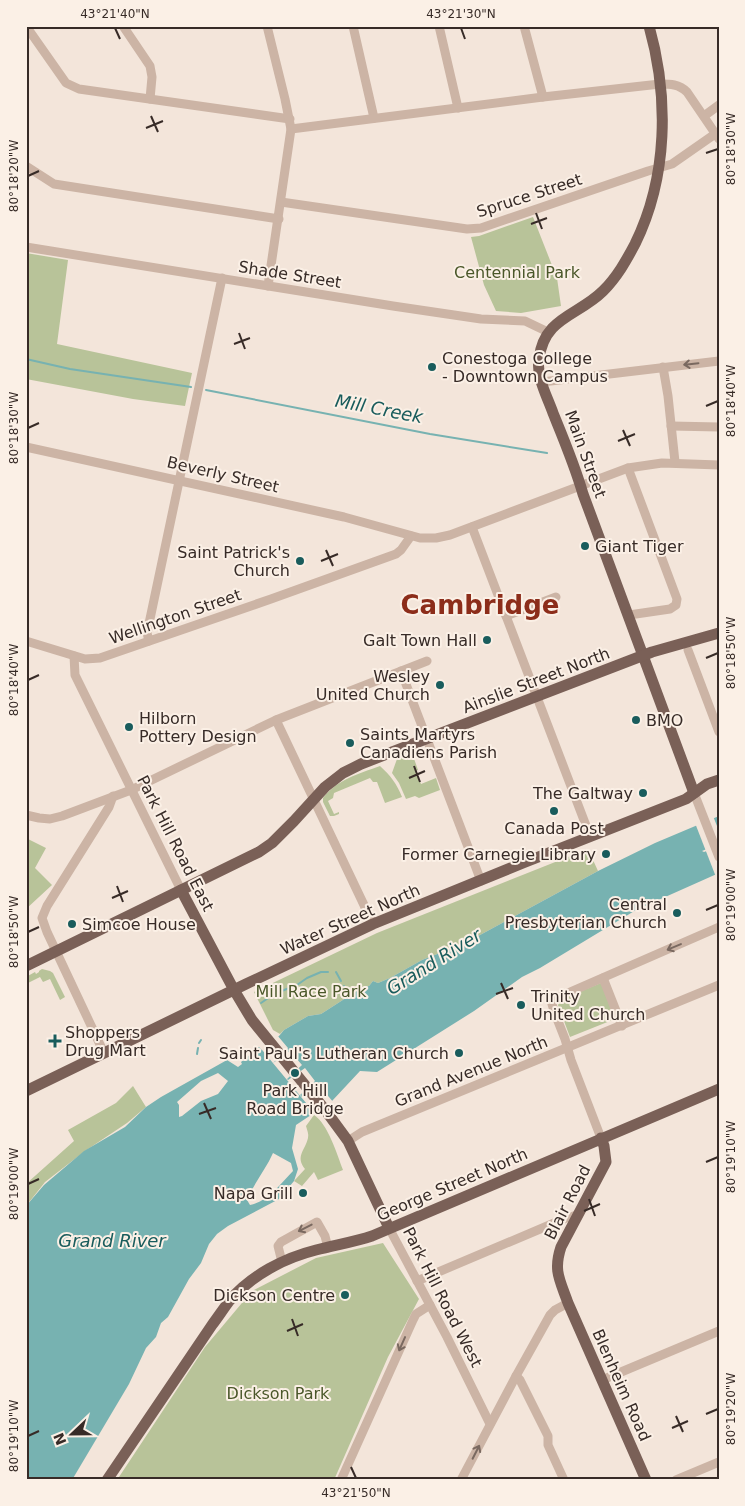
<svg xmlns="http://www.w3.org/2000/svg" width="745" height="1506" font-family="'DejaVu Sans',sans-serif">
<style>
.green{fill:#b8c399}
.water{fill:#77b2b1;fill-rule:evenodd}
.pier{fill:#f3e5da}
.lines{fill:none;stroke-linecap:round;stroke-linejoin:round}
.stream{stroke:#77b2b1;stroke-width:2}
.minor{stroke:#ccb4a5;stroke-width:9}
.major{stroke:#7a6057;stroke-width:11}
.oneway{stroke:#7a6960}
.ticks{fill:none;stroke:#372b27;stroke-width:2}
.poi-dot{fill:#195c5c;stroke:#fbf0e6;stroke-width:2}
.labels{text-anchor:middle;stroke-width:4;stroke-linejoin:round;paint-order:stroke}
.street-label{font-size:16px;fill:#372b27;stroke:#fbf0e6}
.park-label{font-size:16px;fill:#4a5729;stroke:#fbf0e6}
.poi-label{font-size:16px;fill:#372b27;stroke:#fbf0e6;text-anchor:end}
.water-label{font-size:18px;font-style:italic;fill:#195c5c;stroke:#fbf0e6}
.town-label{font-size:26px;font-weight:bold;fill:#8c2d1a;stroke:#fbf0e6}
.neatline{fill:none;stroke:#372b27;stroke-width:2}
.ticks-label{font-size:12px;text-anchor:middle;fill:#372b27}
</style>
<rect width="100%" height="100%" fill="#f3e5da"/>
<g class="green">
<path d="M533 217 557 278 561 306 521 313 496 311 484 285 471 237 479 236Z"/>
<path d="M26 253 68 260 57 344 192 373 185 406 133 399 26 379Z"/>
<path d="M412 753 418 770 416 771 421 784 436 778 440 790 419 798 415 796 406 799 399 783 392 773 397 759Z"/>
<path d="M380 766C390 775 397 784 402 797L385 803 377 782H373L370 778 334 793 333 798 328 801 334 814 339 812V814L334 816H330L323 802V798C338 779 358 774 380 766Z"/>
<path d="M26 838 46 848 35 868 52 885 26 909Z"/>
<path d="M588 849 598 871 480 935 455 947 422 960 390 978 378 983 373 981 369 986 363 987 321 1014 308 1016 284 1030 280 1034 273 1030 254 992 377 933Z"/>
<path d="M42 969 50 971 53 973 65 997 60 1000 50 979 43 982 40 977 26 984V977L35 972 36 974 39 972V971Z"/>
<path d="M601 983 615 1019 570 1037 558 1005 562 999Z"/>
<path d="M133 1086 146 1107 127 1123 85 1151 45 1182 26 1206V1184L74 1141 68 1130 116 1103Z"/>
<path d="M314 1115C328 1124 337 1154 343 1170L318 1180 314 1172 302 1186 294 1181 305 1169C295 1156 305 1151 308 1138 309 1134 307 1130 306 1126Z"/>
<path d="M383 1243 419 1299 388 1357 334 1480H117L205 1347 252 1291 316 1258Z"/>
</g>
<path class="water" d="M719 816V844L702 851 704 852 719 846V873L636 910 540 968 522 977 474 1011 377 1072 360 1071 332 1101 296 1125 292 1148 298 1169 294 1181 279 1199 228 1226 217 1234 209 1244 201 1263 189 1279 168 1317 161 1323 156 1337 146 1348 129 1384 72 1480H26V1206L44 1185 84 1151 125 1127 146 1107 161 1097 227 1060 238 1067 242 1064 241 1062 259 1047 262 1050 279 1036 284 1030 308 1016 321 1014 363 987 369 986 373 981 378 983 390 978 422 960 455 947 480 935 598 871 655 843ZM218 1073 228 1081 218 1094 201 1101 182 1116 179 1117V1105L177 1102 201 1081ZM273 1153 291 1163 293 1171C280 1184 269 1201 250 1205L247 1200C254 1183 266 1169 273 1153Z"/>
<g class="pier">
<path d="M713 816 719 831V876L716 877 695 823Z"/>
<path d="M277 1035 288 1048 273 1063 290 1051 302 1065 287 1079 288 1080 305 1068 315 1081 300 1095 302 1097 318 1084 334 1103 316 1115 258 1045 260 1044 262 1047Z"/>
</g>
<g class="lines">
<g class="stream">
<path d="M26 359 70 369 191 387"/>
<path d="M206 390 430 434 547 453"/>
<path d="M336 972 341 981"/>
<path d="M344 986 346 989"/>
<path d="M346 991 350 997"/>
<path d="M261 1003 274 994 297 985 307 978 321 972H328"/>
<path d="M199 1043 201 1040"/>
<path d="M197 1054 198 1048"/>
</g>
<g class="minor">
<path d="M26 26 66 83 79 89 290 119"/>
<path d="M123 26 150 66 152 77 150 99"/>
<path d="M267 26 285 99 291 129 268 286"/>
<path d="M353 26 374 118"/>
<path d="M439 26 458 108"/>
<path d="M524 26 543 97"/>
<path d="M704 116 719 105"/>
<path d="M291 129 543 97 660 84C670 84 679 84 687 92L719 139"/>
<path d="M26 166 54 184 279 219"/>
<path d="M281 202 467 229 481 228 648 171 672 164 715 134"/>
<path d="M26 247 393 306 481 319 525 321 548 332"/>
<path d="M663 367 668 396 675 462"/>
<path d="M542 382 719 361"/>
<path d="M671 426 719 427"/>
<path d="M26 447 344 517 420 538H436L450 535 628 468 662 463 719 465"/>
<path d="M628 468 677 599 676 605 670 609 629 615"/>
<path d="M472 527 590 836"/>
<path d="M506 616 556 597"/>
<path d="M26 641 85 659 100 658 271 599 396 554 401 550 411 536"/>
<path d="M149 641 147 633 222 278"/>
<path d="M688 650 719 732"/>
<path d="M74 656 75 675 181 890"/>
<path d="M401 671 481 881"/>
<path d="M276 720 373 924"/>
<path d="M694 793 719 857"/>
<path d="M26 815 39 818 50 819 62 816 131 790 276 720 427 661"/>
<path d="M603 978 622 1026"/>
<path d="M104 1053 47 932 42 918 47 906 109 807 113 796"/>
<path d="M601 1138 571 1060 565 1039 554 1011 552 1004 554 999 719 927"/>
<path d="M348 1141 362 1132 719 985"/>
<path d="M389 1228 447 1337 490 1424"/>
<path d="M282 1262 278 1246 281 1242 317 1222 325 1236 328 1248"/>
<path d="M417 1281 566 1218 577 1215"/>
<path d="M516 1376 520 1380 548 1436V1445L564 1480"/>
<path d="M602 1380 719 1331"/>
<path d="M341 1480 413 1320 416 1314 430 1305"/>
<path d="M461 1480 516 1376 550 1315 555 1310 568 1303"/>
<path d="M676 1480 719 1462"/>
</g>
<g class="major">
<path d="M649 26C669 97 668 177 635 244 626 261 617 277 603 291 578 316 544 317 539 359 536 377 547 396 553 413 564 440 575 466 583 494L694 793"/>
<path d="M181 890 234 990 252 1020 326 1111 348 1141 389 1228"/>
<path d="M26 966 259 852 272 843 294 821 325 787 343 773 361 764 652 652 719 633"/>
<path d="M26 1091 246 984 373 924 523 863 686 799 707 784 719 780"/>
<path d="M601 1138 604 1146 606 1162 561 1247C553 1271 560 1280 568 1303L646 1480"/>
<path d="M107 1480 212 1325C218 1317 224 1308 230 1300 252 1275 284 1258 316 1250 335 1245 354 1242 372 1236L719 1089"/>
</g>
</g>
<defs><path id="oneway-shaft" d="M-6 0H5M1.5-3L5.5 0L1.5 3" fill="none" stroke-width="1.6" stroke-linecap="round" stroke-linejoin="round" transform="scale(1.25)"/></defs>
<g class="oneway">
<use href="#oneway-shaft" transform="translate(691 364) rotate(174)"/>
<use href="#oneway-shaft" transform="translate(674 947) rotate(157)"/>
<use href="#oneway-shaft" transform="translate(305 1228) rotate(153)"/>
<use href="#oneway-shaft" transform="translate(402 1344) rotate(114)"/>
<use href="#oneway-shaft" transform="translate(476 1452) rotate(-63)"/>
</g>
<path class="ticks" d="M115 28 120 39M461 28 465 39M151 116 158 132M146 128 163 121M706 153 718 149M28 176 39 171M536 213 542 229M531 224 547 218M239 333 245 349M234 344 250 338M706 406 718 401M28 428 39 423M623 430 630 446M618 441 635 434M326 550 333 566M321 561 338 554M706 658 718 653M28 680 39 675M414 766 420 782M409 778 425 771M117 886 123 902M112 898 128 891M706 910 718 905M28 932 39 927M501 983 508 999M496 994 513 988M204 1103 211 1119M199 1114 216 1108M706 1162 718 1157M28 1184 39 1179M589 1199 595 1216M584 1211 600 1204M292 1319 298 1336M287 1331 303 1324M706 1414 718 1409M676 1416 683 1432M672 1428 688 1421M28 1436 39 1431M351 1467 356 1478"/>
<g class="poi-dot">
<circle cx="432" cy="367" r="5"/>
<circle cx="585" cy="546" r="5"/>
<circle cx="300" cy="561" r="5"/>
<circle cx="487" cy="640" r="5"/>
<circle cx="440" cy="685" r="5"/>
<circle cx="636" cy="720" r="5"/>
<circle cx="129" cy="727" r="5"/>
<circle cx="350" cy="743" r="5"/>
<circle cx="643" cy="793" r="5"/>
<circle cx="554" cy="811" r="5"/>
<circle cx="606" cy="854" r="5"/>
<circle cx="677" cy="913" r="5"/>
<circle cx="72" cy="924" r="5"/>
<circle cx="521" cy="1005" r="5"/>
<path d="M52.5 1033.5h5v5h5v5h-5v5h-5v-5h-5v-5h5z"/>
<circle cx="459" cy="1053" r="5"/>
<circle cx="295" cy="1073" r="5"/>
<circle cx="303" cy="1193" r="5"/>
<circle cx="345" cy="1295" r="5"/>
</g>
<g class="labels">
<g class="street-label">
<text transform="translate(529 195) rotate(-18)" y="6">Spruce Street</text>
<text transform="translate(290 274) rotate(9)" y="6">Shade Street</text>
<text transform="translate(586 454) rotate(70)" y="6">Main Street</text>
<text transform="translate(223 474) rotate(13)" y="6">Beverly Street</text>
<text transform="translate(175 616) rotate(-19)" y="6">Wellington Street</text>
<text transform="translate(536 680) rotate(-21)" y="6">Ainslie Street North</text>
<text transform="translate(176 843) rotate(63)" y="6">Park Hill Road East</text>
<text transform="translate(350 919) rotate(-24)" y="6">Water Street North</text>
<text transform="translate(471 1071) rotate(-22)" y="6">Grand Avenue North</text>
<text transform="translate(452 1184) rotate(-23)" y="6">George Street North</text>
<text transform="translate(567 1202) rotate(-63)" y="6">Blair Road</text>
<text transform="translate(443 1297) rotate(63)" y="6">Park Hill Road West</text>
<text transform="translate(622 1385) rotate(66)" y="6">Blenheim Road</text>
</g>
<g class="park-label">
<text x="517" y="278">Centennial Park</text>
<text x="311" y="997">Mill Race Park</text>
<text x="278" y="1399">Dickson Park</text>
</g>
<g class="poi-label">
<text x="442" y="364" text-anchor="start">Conestoga College<tspan x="442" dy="18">- Downtown Campus</tspan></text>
<text x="595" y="552" text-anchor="start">Giant Tiger</text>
<text x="290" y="558">Saint Patrick's<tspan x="290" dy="18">Church</tspan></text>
<text x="477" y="646">Galt Town Hall</text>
<text x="430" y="682">Wesley<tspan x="430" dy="18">United Church</tspan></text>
<text x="139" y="724" text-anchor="start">Hilborn<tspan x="139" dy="18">Pottery Design</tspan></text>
<text x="646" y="726" text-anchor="start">BMO</text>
<text x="360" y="740" text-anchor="start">Saints Martyrs<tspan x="360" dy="18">Canadiens Parish</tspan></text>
<text x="633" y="799">The Galtway</text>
<text x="554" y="834" text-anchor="middle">Canada Post</text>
<text x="596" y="860">Former Carnegie Library</text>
<text x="667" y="910">Central<tspan x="667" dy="18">Presbyterian Church</tspan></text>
<text x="82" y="930" text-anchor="start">Simcoe House</text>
<text x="531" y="1002" text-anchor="start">Trinity<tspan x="531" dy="18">United Church</tspan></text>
<text x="65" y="1038" text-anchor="start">Shoppers<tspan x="65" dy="18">Drug Mart</tspan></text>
<text x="449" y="1059">Saint Paul's Lutheran Church</text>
<text x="295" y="1096" text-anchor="middle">Park Hill<tspan x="295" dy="18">Road Bridge</tspan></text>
<text x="293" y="1199">Napa Grill</text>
<text x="335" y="1301">Dickson Centre</text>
</g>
<g class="water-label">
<text transform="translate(379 409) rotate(11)" y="6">Mill Creek</text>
<text transform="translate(434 962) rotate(-32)" y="6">Grand River</text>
<text x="112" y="1247">Grand River</text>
</g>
<g class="town-label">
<text x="480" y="614">Cambridge</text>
</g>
</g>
<rect width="745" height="1506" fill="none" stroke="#fbf0e6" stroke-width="55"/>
<g transform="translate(72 1434) rotate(248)" stroke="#fbf0e6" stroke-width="4" paint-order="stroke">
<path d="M0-4L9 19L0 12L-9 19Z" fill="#372b27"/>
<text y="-8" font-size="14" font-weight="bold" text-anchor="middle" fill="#372b27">N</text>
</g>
<rect x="28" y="28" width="690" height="1450" class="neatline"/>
<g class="ticks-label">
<text x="115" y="18">43°21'40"N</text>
<text x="461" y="18">43°21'30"N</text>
<text transform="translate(731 149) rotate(-90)" y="4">80°18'30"W</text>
<text transform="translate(14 176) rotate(-90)" y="4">80°18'20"W</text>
<text transform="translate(731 401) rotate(-90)" y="4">80°18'40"W</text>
<text transform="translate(14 428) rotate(-90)" y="4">80°18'30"W</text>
<text transform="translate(731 653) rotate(-90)" y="4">80°18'50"W</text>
<text transform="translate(14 680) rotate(-90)" y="4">80°18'40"W</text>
<text transform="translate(731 905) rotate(-90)" y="4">80°19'00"W</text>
<text transform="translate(14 932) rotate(-90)" y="4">80°18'50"W</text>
<text transform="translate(731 1157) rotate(-90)" y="4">80°19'10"W</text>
<text transform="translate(14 1184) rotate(-90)" y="4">80°19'00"W</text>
<text transform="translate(731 1409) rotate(-90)" y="4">80°19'20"W</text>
<text transform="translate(14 1436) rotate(-90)" y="4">80°19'10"W</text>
<text x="356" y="1497">43°21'50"N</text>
</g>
</svg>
